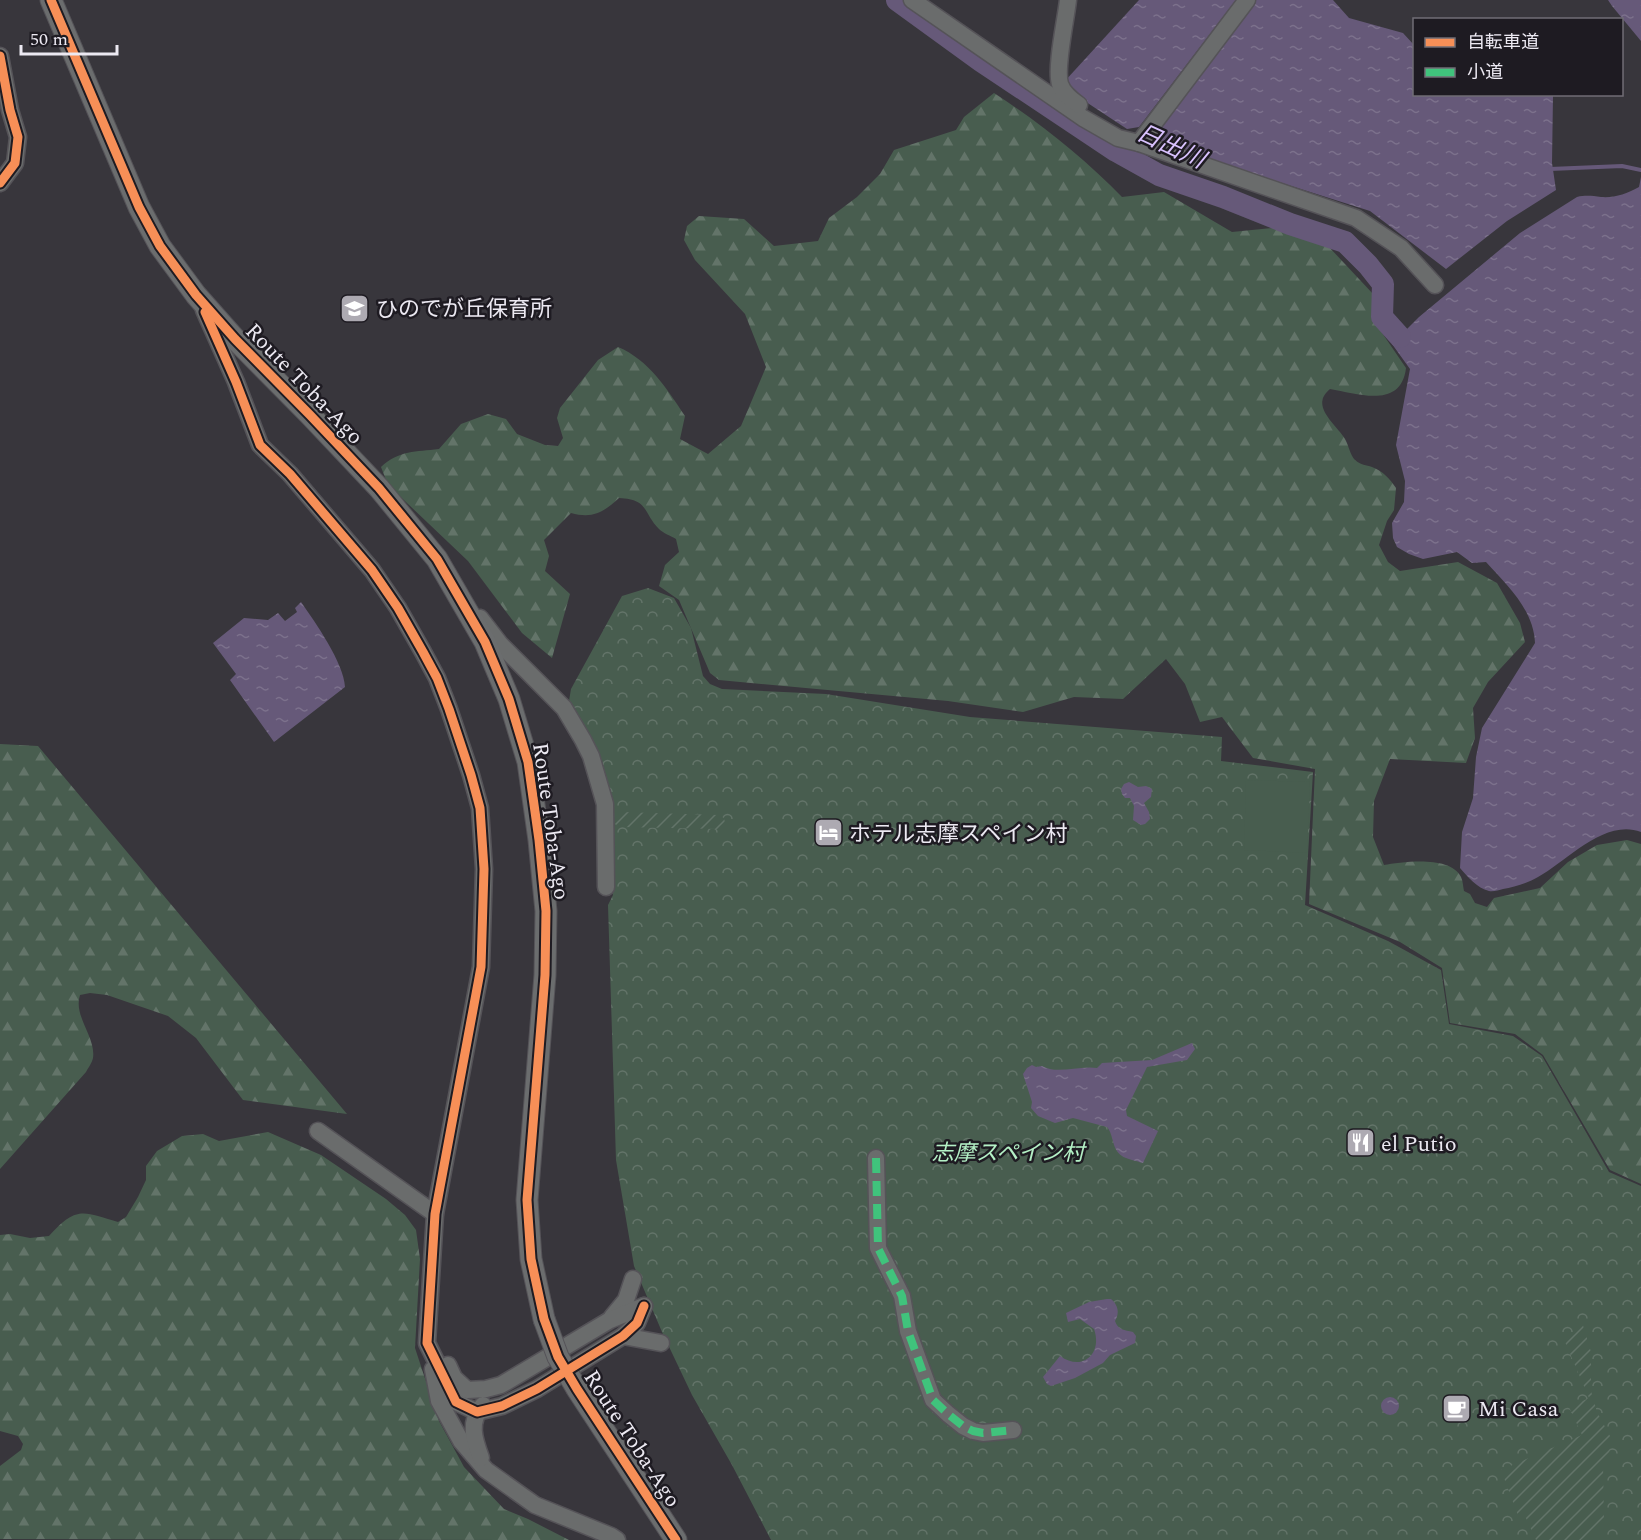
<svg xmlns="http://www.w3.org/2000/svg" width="1641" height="1540" font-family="Spectral,'Noto Sans JP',serif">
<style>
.forest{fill:url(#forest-firs)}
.park{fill:url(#park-crowns)}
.garden{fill:url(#garden-furrows)}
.pitch{fill:#485d4f}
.water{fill:url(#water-ripples)}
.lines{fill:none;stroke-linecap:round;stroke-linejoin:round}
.stream{stroke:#665979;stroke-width:4}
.river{stroke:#665979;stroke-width:22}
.minor-casing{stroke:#555358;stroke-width:19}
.major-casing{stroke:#555358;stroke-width:23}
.minor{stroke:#6a6c6c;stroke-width:16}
.major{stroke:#6b6d6e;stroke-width:21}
.major-bridge-casing{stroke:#555358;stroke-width:23;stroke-linecap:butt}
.major-bridge{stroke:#6b6d6e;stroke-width:21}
.quiet{stroke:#40c37c;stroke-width:8;stroke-dasharray:15 8;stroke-linecap:butt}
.cycleway-casing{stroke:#1e1b22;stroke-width:13}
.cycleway{stroke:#f78f57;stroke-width:9}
.labels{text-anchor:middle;stroke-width:5;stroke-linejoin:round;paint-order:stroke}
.poi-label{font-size:22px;fill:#ece9f2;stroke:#1e1b22;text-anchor:start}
.street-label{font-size:22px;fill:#ece9f2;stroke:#1e1b22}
.park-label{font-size:22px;font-style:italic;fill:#b4f1c6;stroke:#1e1b22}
.water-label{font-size:24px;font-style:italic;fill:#d9c2fe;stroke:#1e1b22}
</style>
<defs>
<pattern id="forest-firs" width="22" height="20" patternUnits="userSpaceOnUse" patternTransform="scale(1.5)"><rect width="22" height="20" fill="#485d4f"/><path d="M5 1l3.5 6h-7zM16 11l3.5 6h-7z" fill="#637469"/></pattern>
<pattern id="park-crowns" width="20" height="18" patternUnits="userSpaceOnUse" patternTransform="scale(1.5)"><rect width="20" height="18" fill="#485d4f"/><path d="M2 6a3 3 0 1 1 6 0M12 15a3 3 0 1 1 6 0" fill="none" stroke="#637469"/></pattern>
<pattern id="garden-furrows" width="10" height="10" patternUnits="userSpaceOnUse" patternTransform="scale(1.5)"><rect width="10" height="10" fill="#485d4f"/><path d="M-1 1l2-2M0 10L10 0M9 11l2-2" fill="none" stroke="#637469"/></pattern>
<pattern id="water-ripples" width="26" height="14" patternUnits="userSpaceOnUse" patternTransform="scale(1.5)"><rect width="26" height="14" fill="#665979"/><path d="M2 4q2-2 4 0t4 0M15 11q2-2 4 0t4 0" fill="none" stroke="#7c718c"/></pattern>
</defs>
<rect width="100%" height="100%" fill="#38363c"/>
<g class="forest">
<path d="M994 93C1040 123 1084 158 1122 197L1164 192 1232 232 1273 228 1329 247 1374 295 1376 324 1406 368C1401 409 1359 394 1330 389 1309 406 1336 424 1345 439 1349 446 1350 455 1355 460 1361 465 1366 465 1372 467 1383 471 1390 479 1396 488L1394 510 1387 521 1379 545 1388 562 1400 571 1458 562 1497 583 1520 623 1525 642 1488 682 1473 708 1475 738 1466 763 1390 759 1374 801 1373 837 1384 865C1403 862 1450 855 1461 877 1463 881 1463 887 1464 891L1470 894 1475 903 1487 907 1494 898 1540 888 1568 862 1597 845 1627 840 1641 844V1184L1610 1170 1543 1055 1515 1034 1450 1023 1442 968 1400 942 1309 904 1315 769 1253 758 1222 717 1200 722 1185 684 1166 659 1123 699 1074 697 1023 712 948 701 719 680 710 673 679 600 659 586 665 565 679 552 676 539C671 536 663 533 659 529 643 513 649 499 619 498 604 512 593 519 571 513L544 540 549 556 545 571 570 594 552 658 522 633 468 561 388 485 381 467C399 450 416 452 439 449L461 424 488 414 506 419 517 434 545 445 558 446 563 438 557 418 560 408 598 360 618 347C649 360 667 389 685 416L680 439 708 454 741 426 766 367 745 314 695 260 684 240 687 226 699 216 744 219 774 246 818 241 829 218 857 197 880 174 894 150 956 130 964 117Z"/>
<path d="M0 744 38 746 347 1114 243 1100 196 1038 168 1016 107 995 90 993 80 995C73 1016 96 1037 93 1058 92 1063 88 1068 86 1072L0 1169Z"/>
<path d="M268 1132 321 1155 386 1199 405 1215 416 1230 420 1259 415 1348 439 1421 464 1467 504 1509 528 1519 569 1540 0 1539V1466L21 1450 23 1444 18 1436 0 1431V1235L10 1234 30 1238 49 1236C77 1205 83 1212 118 1222L126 1217 138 1197 146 1180V1166L157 1151 182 1136 203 1134 219 1141Z"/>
</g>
<path class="park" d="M648 588 674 598 691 628 703 676 710 684 722 689 826 694 970 717 1222 737 1221 761 1313 772 1305 905 1388 941 1441 970 1449 1024 1513 1036 1542 1056 1609 1172 1641 1186V1540H771L732 1465 692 1395 662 1332 634 1266 616 1160 608 905 613 895 608 878 612 799 568 707 571 689 622 596Z"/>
<g class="garden">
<path d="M621 812 718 815 724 818 725 823 722 829H718L620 827 613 823 614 815Z"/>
<path d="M1582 1322 1591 1352V1391L1597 1412 1610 1436 1609 1462 1603 1464 1604 1523 1581 1540H1536L1525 1516 1519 1518 1501 1470 1582 1435 1569 1407 1589 1398 1562 1335 1571 1337Z"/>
</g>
<path class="pitch" d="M1246 780 1310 782 1307 853 1244 850Z"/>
<g class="water">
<path d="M1139 0H1236L1139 127 1127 129 1074 94 1064 82Z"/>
<path d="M1250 0H1333L1349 18 1403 33 1414 45V94L1553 95 1552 163 1556 190 1507 221 1446 269 1370 211 1156 143 1148 136Z"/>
<path d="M1608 0H1641V41L1612 6Z"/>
<path d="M1641 177V832C1604 818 1566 862 1538 877 1528 883 1514 887 1503 889 1499 890 1493 892 1489 891 1477 888 1468 877 1460 868L1462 832 1473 798 1476 757 1482 728 1535 643C1534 610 1507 585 1486 562L1472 563 1457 552 1423 559 1409 554 1397 547 1393 538 1392 523 1404 502 1405 481 1396 445 1410 369 1392 344 1419 317 1520 233 1577 197C1586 195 1592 196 1601 197 1615 198 1626 194 1639 187Z"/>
<path d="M301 602C315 622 344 663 345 687L274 742 230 680 236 674 213 643 244 618 268 620 278 613 285 621 297 612 295 608Z"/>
<path d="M1129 782 1138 787 1146 786 1152 789 1151 797 1144 803 1149 812 1150 819 1145 824 1141 825 1133 820 1134 806 1130 798H1125L1122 794 1121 789 1124 784Z"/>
<path d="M1192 1043 1195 1049 1187 1060 1147 1067 1126 1110 1127 1116 1158 1131 1143 1163C1127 1158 1117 1159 1113 1141 1111 1135 1111 1132 1107 1127L1073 1118 1055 1123 1038 1116 1031 1108 1032 1102 1023 1074 1027 1068 1032 1065 1036 1067 1042 1066C1057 1075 1079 1065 1097 1068L1102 1063 1152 1060Z"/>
<path d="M1107 1299H1111C1118 1305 1120 1313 1115 1321 1118 1330 1124 1330 1133 1332L1136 1336 1135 1343 1110 1355 1103 1363 1075 1378 1051 1386 1047 1384 1043 1377 1060 1356C1082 1372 1103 1354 1094 1329L1080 1319 1068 1322 1066 1313 1089 1302Z"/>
<circle cx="1390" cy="1406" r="9"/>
</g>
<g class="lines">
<path class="stream" d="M1550 169 1622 166 1641 170"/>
<path class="river" d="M897 0 981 61 1116 151 1159 175 1223 197 1290 224 1345 242 1368 265 1383 284 1382 317 1400 337"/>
<defs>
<g id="minor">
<path d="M912 0 1083 118 1118 138 1139 143 1356 218 1401 248 1435 285"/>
<path d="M1068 0C1066 19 1055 68 1060 84 1063 93 1071 99 1079 105"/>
<path d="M0 56 10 110 18 137 15 163 0 183"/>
<path d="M1139 143 1247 0"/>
<path d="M204 310 236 382 260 445 290 474 372 570 398 608 423 652 437 678 449 709 471 775 480 808 484 869 481 967 435 1214 427 1343 456 1402 477 1412 502 1406 537 1389 623 1336 637 1323 644 1306"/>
<path d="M480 618 500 644 564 708 583 740 591 756 605 804 606 887"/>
<path d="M318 1131 435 1214"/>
<path d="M876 1158 878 1248 902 1296 908 1331 933 1400 948 1414 963 1426 973 1431 983 1433 1013 1430"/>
<path d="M612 1317 626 1300 633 1279"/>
<path d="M623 1336 661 1343"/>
<path d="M448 1365 454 1378 467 1390 486 1389 501 1385 610 1320 644 1306"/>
<path d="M433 1369 439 1401 461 1441 486 1470 535 1505 611 1536 617 1540"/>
<path d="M481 1458C474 1439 468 1422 483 1405"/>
</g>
<g id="major">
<path d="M51 0 139 207 160 246 196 295 235 339 310 415 379 488 437 559 485 642 509 699 528 762 539 840 546 911 545 975 527 1200 531 1259 544 1319"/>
<path d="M577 1389 676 1540"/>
</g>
</defs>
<use href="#minor" class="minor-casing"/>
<use href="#major" class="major-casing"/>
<use href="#minor" class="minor"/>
<use href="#major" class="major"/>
<defs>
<path id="major-bridge" d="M544 1319 558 1357 577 1389"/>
</defs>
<use href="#major-bridge" class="major-bridge-casing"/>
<use href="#major-bridge" class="major-bridge"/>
<path class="quiet" d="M876 1158 878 1248 902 1296 908 1331 933 1400 948 1414 963 1426 973 1431 983 1433 1013 1430"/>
<defs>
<g id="cycleway">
<path d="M51 0 139 207 160 246 196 295 235 339 310 415 379 488 437 559 485 642 509 699 528 762 539 840 546 911 545 975 527 1200 531 1259 544 1319 558 1357 577 1389 676 1540"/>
<path d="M0 56 10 110 18 137 15 163 0 183"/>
<path d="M205 312 236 382 260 445 290 474 372 570 398 608 423 652 437 678 449 709 471 775 480 808 484 869 481 967 435 1214 427 1343 456 1402 477 1412 502 1406 537 1389 623 1336 637 1323 644 1306"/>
</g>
</defs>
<use href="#cycleway" class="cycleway-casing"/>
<use href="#cycleway" class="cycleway"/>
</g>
<defs>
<symbol id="school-square" viewBox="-11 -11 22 22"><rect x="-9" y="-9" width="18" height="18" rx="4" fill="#adaab2" stroke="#1e1b22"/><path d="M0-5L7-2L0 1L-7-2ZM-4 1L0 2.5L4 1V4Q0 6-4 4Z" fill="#fff"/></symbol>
<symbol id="hotel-square" viewBox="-11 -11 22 22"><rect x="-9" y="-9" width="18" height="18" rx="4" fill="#adaab2" stroke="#1e1b22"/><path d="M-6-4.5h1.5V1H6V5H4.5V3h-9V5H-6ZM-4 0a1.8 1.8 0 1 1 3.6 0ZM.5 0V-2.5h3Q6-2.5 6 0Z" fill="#fff"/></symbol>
<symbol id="restaurant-square" viewBox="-11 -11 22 22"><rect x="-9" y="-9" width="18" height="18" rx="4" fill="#adaab2" stroke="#1e1b22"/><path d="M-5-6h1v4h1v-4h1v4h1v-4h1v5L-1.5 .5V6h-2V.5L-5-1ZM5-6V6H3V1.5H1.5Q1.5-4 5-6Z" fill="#fff"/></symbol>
<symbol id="cafe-square" viewBox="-11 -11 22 22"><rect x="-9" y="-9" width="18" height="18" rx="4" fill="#adaab2" stroke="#1e1b22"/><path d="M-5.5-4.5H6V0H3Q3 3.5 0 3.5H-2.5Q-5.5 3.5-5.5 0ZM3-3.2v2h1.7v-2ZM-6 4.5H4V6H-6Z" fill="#fff"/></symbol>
</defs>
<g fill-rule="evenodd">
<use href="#school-square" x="338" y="292" width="33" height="33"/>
<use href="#hotel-square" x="812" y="816" width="33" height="33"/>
<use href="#restaurant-square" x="1344" y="1126" width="33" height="33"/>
<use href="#cafe-square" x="1440" y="1392" width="33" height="33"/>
</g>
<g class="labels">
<g class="poi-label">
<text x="376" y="316">ひのでが丘保育所</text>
<text x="849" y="841">ホテル志摩スペイン村</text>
<text x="1381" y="1151">el Putio</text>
<text x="1478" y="1416">Mi Casa</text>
</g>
<g class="street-label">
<text transform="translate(305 383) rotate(46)" y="8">Route Toba-Ago</text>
<text transform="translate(552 821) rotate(82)" y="8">Route Toba-Ago</text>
<text transform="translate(633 1438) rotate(57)" y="8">Route Toba-Ago</text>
</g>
<g class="park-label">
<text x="1008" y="1160">志摩スペイン村</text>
</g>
<g class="water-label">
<text transform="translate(1171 146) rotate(25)" y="8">日出川</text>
</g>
</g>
<rect x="1413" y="18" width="210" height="78" fill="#1e1b22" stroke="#706d75" stroke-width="1.5"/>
<rect x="1425" y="38" width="30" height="9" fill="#f78f57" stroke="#706d75" stroke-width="1.5"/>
<text x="1467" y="48" font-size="18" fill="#ece9f2">自転車道</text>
<rect x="1425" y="68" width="30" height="9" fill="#40c37c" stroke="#706d75" stroke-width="1.5"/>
<text x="1467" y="78" font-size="18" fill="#ece9f2">小道</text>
<path d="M21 45v9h96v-9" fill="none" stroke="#ece9f2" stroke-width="3"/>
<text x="30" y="45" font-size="18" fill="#ece9f2" stroke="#1e1b22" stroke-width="4.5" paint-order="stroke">50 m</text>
</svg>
